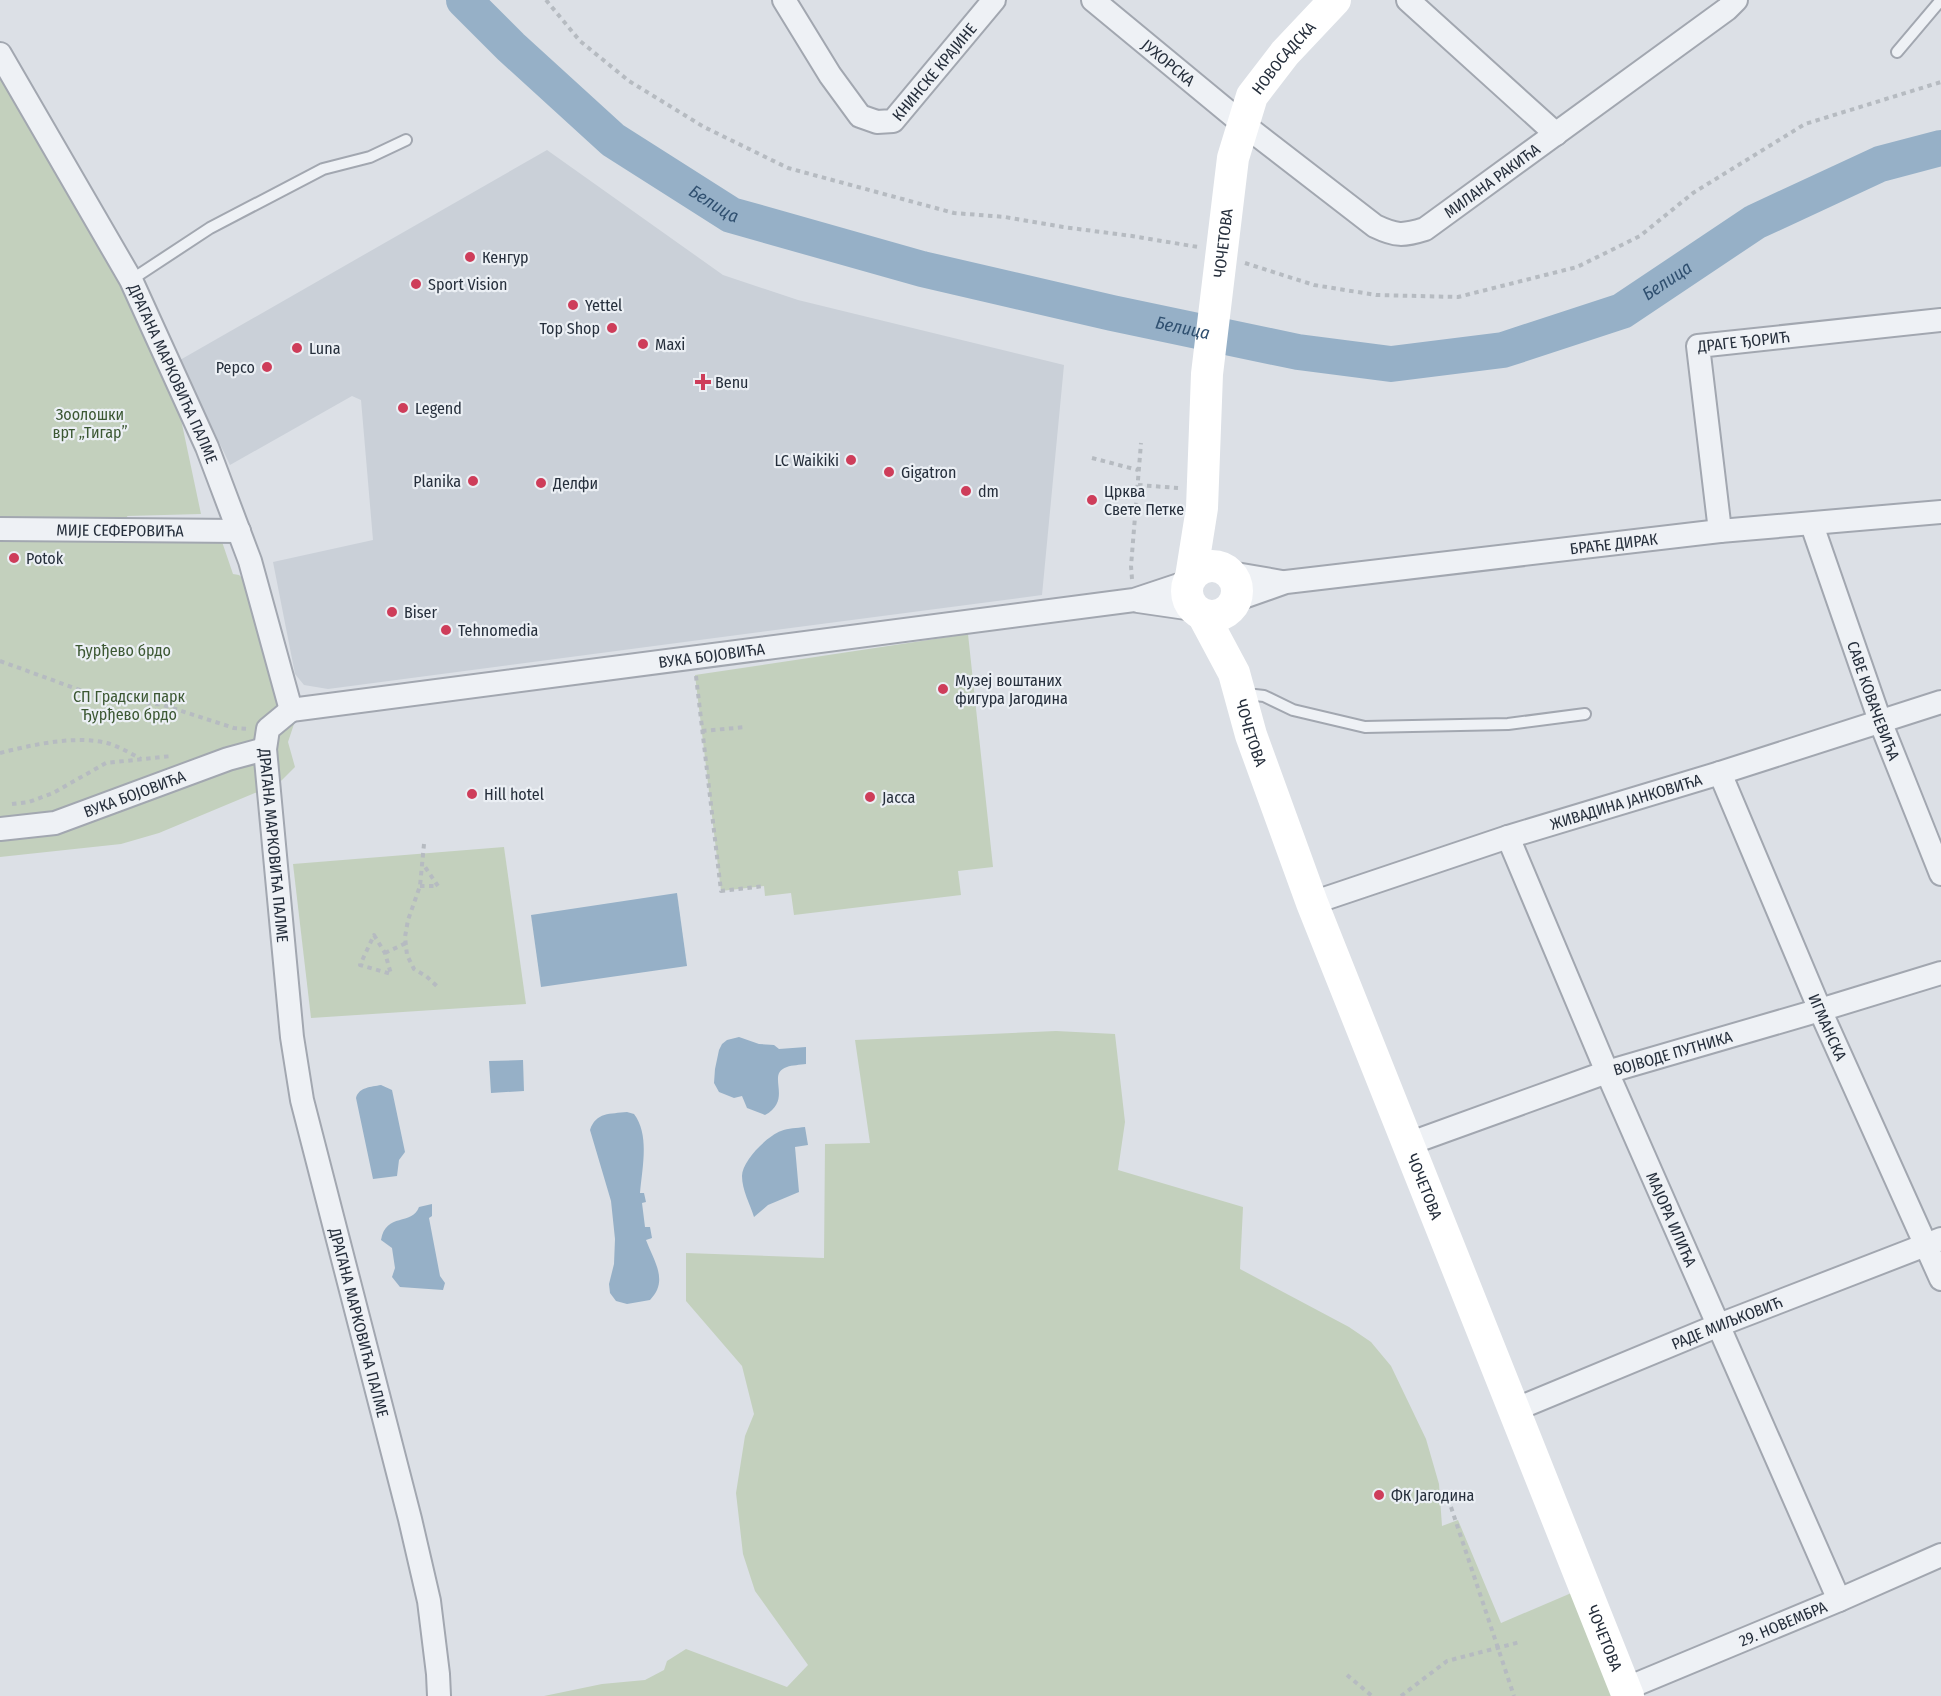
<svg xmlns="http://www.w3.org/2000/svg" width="1941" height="1696" font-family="'Fira Sans Condensed',sans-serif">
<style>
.built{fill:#cad0d8}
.green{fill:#c3d0bd}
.water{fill:#96b0c7}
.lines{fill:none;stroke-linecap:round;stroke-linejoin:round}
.river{stroke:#96b0c7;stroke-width:36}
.lane-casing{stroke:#a2a7b0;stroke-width:14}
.street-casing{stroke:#a2a7b0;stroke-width:26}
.path{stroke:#b6bbc1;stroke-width:4;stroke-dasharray:4.5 4.5;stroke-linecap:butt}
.lane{stroke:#eef1f5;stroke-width:10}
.street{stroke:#eef1f5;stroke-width:22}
.secondary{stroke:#fff;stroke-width:32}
.poi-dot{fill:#ce3d5a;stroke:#ebeff4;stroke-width:2}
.labels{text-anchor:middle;stroke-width:4.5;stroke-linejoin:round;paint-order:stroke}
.street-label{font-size:16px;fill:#262f3c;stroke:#ebeff4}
.poi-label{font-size:16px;fill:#262f3c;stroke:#ebeff4;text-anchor:start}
.park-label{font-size:16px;fill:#3c5833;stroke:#ebeff4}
.water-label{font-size:18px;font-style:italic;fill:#305070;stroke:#ebeff4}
</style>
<rect width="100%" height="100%" fill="#dce0e6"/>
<path class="built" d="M547 150 723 275 798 300 1064 365 1042 595 328 689 304 685 295 674 273 562 373 540 361 400 352 396 230 465 180 360Z"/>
<g class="green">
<path d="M0 63 171 372 201 514 127 516 131 528 218 530 233 574 239 575 258 592 296 718 288 742 295 767 279 783 159 833 121 844 0 857Z"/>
<path d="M968 634 993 867 958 871 961 895 794 915 791 893 765 896 764 886 721 891 695 675Z"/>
<path d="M504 847 526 1004 311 1018 293 864Z"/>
<path d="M1056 1031 1115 1034 1125 1122 1118 1170 1243 1207 1240 1269 1349 1327 1371 1342 1391 1366 1426 1439 1439 1484 1442 1526 1458 1520 1501 1623 1576 1591 1619 1696H544L602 1684 645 1680 664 1670 667 1661 686 1649 787 1687 808 1665 755 1591 743 1554 736 1493 745 1436 754 1414 742 1366 686 1301V1253L824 1258 825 1144 870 1143 855 1040Z"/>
</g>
<g class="water">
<path d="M677 893 687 966 541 987 531 915Z"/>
<path d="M739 1037 759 1044 774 1045 779 1049 806 1047V1064C800 1065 792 1065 787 1067 765 1074 794 1099 765 1115L747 1108 742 1096 734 1098 719 1092 714 1083 715 1069 719 1050 722 1044 727 1040Z"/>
<path d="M523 1060 524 1091 491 1093 489 1061Z"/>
<path d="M381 1085 392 1090 405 1152 399 1160 397 1176 373 1179 356 1098C359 1087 371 1087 381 1085Z"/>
<path d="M627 1112 634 1114C650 1135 642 1168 640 1193H644L646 1202 642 1203 645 1227H650L652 1238 646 1240C654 1261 669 1281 650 1300L627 1304 616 1301 610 1293 609 1284 614 1264 615 1239 611 1201 590 1130C596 1112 610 1114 627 1112Z"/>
<path d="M805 1127 808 1145 795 1147 799 1192 768 1205 754 1217C750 1204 742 1190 742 1176 742 1161 767 1136 781 1131 788 1128 797 1128 805 1127Z"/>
<path d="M432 1204V1216L429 1218 440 1276 445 1283 443 1290 400 1287 392 1277 395 1268 392 1248 381 1240C386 1212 412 1226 419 1207Z"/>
</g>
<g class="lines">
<path class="river" id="s1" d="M464 0 511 47 613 140 731 215 922 269 1112 313 1298 352 1391 364 1503 350 1622 311 1755 222 1880 164 1941 148"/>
<defs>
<g id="lane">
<path d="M1897 52 1941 0"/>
<path d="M131 280 210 228 323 169 370 157 406 140"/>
<path d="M1244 698 1255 695 1264 696 1293 710 1365 727 1508 724 1585 714"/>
</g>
<g id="street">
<path id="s2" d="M784 0 830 75 860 116 877 122 893 121 994 0"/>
<path id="s3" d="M1093 0 1243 124 1375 226C1396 236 1403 236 1425 229L1727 9 1736 0"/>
<path d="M1408 0 1556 134"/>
<path id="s4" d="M0 54 131 280 207 447 250 561 291 710"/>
<path id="s5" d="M1812 525 1880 721 1941 874"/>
<path id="s6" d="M0 529 239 531"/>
<path id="s7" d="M1720 531 1698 346 1941 320"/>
<path d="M1230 573 1282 582"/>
<path id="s8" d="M1235 600 1286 582 1720 531 1941 512"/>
<path d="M1138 601 1193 609"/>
<path id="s9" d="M291 710 268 729 265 749 292 1037 302 1100 410 1519 429 1601 438 1674 439 1696"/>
<path id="s10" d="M291 710 1134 600 1188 582"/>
<path id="s11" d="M1720 773 1820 1010 1941 1279"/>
<path id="s12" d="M0 829 55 823 228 759 265 749"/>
<path id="s13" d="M1508 837 1607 1072 1839 1600"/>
<path id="s14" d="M1312 903 1508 837 1720 773 1941 702"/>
<path id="s15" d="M1408 1144 1607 1072 1820 1010 1941 973"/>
<path id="s16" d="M1514 1410 1719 1325 1941 1239"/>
<path id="s17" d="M1625 1689 1839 1600 1941 1555"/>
</g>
</defs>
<use href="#lane" class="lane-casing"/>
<use href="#street" class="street-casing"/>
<g class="path">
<path d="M546 0 580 41 629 81 704 127 788 168 954 213 1005 217 1063 227 1132 236 1198 247"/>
<path d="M1245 263 1314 285 1376 295 1458 297 1577 267 1640 236 1693 193 1805 124 1941 82"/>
<path d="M1092 458 1138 470"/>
<path d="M1138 485 1178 488"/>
<path d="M1132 579 1131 566 1141 443"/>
<path d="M0 661 99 697 163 705 234 728 250 729"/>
<path d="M696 676 721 891 764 886"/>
<path d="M702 731 746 727"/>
<path d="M0 753C31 745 75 735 107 743 118 746 130 753 141 759"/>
<path d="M12 804 29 802 53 793 106 763 172 756"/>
<path d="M424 844 420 886 408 920 405 937 407 955 414 969 426 976 439 988"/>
<path d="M420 886H438L423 864"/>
<path d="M374 935 385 953 391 974 360 965Z"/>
<path d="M385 953 406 943"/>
<path d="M1451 1507 1514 1696"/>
<path d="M1347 1675 1372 1696"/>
<path d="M1401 1696 1447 1661 1520 1642"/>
</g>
<use href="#lane" class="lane"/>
<use href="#street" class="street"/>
<g class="secondary">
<circle cx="1212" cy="591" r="25"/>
<path id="s18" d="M1191 577 1202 508 1207 374 1233 158 1252 96 1285 53 1335 0"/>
<path id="s19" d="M1203 615 1234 673 1251 735 1312 903 1628 1696"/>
</g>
</g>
<g class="poi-dot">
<circle cx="470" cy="257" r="6"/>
<circle cx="416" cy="284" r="6"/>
<circle cx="573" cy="305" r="6"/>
<circle cx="612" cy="328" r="6"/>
<circle cx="643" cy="344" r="6"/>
<circle cx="297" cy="348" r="6"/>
<circle cx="267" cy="367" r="6"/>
<path d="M700 373h6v6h6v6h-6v6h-6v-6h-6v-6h6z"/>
<circle cx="403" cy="408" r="6"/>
<circle cx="851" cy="460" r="6"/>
<circle cx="889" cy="472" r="6"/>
<circle cx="473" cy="481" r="6"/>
<circle cx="541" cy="483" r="6"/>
<circle cx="966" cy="491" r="6"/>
<circle cx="1092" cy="500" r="6"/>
<circle cx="14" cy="558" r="6"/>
<circle cx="392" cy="612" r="6"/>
<circle cx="446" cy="630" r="6"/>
<circle cx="943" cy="689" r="6"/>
<circle cx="472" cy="794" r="6"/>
<circle cx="870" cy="797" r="6"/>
<circle cx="1379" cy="1495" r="6"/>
</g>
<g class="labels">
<g class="street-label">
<text dy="6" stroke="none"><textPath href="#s18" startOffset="536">НОВОСАДСКА</textPath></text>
<text dy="6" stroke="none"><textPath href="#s3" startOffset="98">ЈУХОРСКА</textPath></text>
<text dy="6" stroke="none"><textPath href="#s2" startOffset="237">КНИНСКЕ КРАЈИНЕ</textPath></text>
<text dy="6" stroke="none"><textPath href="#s3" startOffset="496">МИЛАНА РАКИЋА</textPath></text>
<text dy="6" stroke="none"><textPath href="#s18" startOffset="336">ЧОЧЕТОВА</textPath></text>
<text dy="6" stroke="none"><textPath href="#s7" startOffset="232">ДРАГЕ ЂОРИЋ</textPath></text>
<text dy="6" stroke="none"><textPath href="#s4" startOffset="364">ДРАГАНА МАРКОВИЋА ПАЛМЕ</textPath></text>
<text dy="6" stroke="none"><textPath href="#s6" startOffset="120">МИЈЕ СЕФЕРОВИЋА</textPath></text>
<text dy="6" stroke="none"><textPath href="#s8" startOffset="384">БРАЋЕ ДИРАК</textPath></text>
<text dy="6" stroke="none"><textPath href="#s10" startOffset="424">ВУКА БОЈОВИЋА</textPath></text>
<text dy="6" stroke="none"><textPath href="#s5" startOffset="186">САВЕ КОВАЧЕВИЋА</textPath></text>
<text dy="6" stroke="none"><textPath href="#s19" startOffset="128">ЧОЧЕТОВА</textPath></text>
<text dy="6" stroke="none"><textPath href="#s12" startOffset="140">ВУКА БОЈОВИЋА</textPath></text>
<text dy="6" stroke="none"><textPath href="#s14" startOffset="330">ЖИВАДИНА ЈАНКОВИЋА</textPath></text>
<text dy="6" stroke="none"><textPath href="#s9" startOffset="147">ДРАГАНА МАРКОВИЋА ПАЛМЕ</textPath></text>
<text dy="6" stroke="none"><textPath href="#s11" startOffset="276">ИГМАНСКА</textPath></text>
<text dy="6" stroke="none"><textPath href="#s15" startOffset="280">ВОЈВОДЕ ПУТНИКА</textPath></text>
<text dy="6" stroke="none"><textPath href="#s19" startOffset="614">ЧОЧЕТОВА</textPath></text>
<text dy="6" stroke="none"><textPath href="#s13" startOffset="416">МАЈОРА ИЛИЋА</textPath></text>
<text dy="6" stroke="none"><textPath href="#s9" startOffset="633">ДРАГАНА МАРКОВИЋА ПАЛМЕ</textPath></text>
<text dy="6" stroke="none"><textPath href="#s16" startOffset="230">РАДЕ МИЉКОВИЋ</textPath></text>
<text dy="6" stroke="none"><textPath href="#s17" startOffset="171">29. НОВЕМБРА</textPath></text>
<text dy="6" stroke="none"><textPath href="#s19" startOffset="1100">ЧОЧЕТОВА</textPath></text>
</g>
<g class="poi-label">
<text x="482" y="263">Кенгур</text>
<text x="428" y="290">Sport Vision</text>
<text x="585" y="311">Yettel</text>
<text x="600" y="334" text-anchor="end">Top Shop</text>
<text x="655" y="350">Maxi</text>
<text x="309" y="354">Luna</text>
<text x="255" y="373" text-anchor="end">Pepco</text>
<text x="715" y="388">Benu</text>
<text x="415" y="414">Legend</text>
<text x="839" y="466" text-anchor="end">LC Waikiki</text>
<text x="901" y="478">Gigatron</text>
<text x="461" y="487" text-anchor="end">Planika</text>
<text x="553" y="489">Делфи</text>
<text x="978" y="497">dm</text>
<text x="1104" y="497">Црква<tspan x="1104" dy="18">Свете Петке</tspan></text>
<text x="26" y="564">Potok</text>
<text x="404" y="618">Biser</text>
<text x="458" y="636">Tehnomedia</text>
<text x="955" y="686">Музеј воштаних<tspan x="955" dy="18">фигура Јагодина</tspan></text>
<text x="484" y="800">Hill hotel</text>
<text x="882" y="803">Јасса</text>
<text x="1391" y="1501">ФК Јагодина</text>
</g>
<g class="park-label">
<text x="90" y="420">Зоолошки<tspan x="90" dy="18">врт „Тигар”</tspan></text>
<text x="123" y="656">Ђурђево брдо</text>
<text x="129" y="702">СП Градски парк<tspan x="129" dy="18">Ђурђево брдо</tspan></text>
</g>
<g class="water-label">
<text dy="6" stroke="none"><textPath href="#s1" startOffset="324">Белица</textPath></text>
<text dy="6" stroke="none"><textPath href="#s1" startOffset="1314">Белица</textPath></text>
<text dy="6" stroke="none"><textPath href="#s1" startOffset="810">Белица</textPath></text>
</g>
</g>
</svg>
